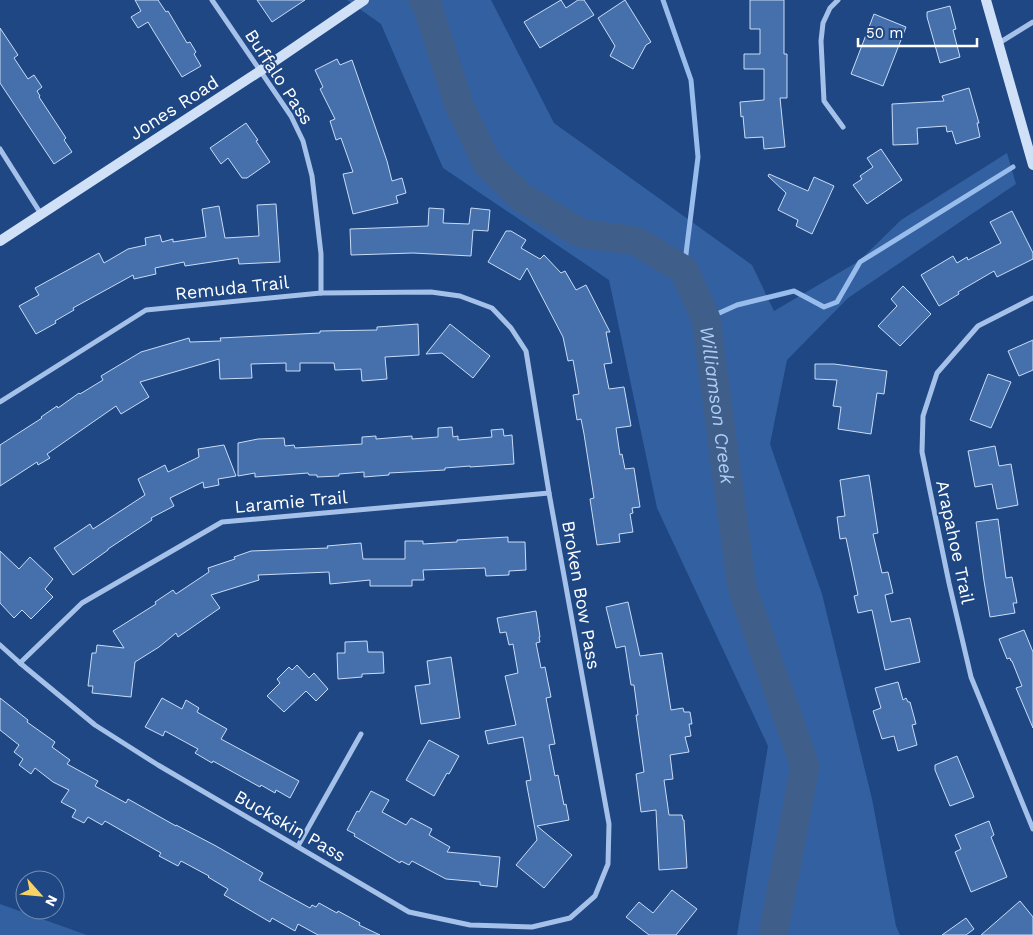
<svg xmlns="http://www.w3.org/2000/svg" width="1033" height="935" font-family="'Work Sans',sans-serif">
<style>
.green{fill:#3260a1}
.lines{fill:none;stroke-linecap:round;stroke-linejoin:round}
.stream{stroke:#98bceb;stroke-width:5}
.river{stroke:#405e8a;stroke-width:29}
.building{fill:#4670ac;stroke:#c9dcf7}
.street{stroke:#a5c1e9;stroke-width:5}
.secondary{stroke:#d0e0f7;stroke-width:10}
.labels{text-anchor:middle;stroke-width:4;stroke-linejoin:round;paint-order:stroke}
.street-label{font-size:18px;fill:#fff;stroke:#1e4783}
.water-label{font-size:19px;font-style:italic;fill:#b0ccf1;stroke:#1e4783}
</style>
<rect width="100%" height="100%" fill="#1e4783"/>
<g class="green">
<path d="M347 0H491L554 123 752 265 774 311 859 261 901 220 1007 153 1016 184 848 298 787 360 770 444 822 594 872 799 896 926 900 935H737L768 746 657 508 609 280 443 168 381 24Z"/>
<path d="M0 904 87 935H0Z"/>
</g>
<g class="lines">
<g class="stream">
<path d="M663 0 691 80 698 157 684 270"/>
<path d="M706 319 737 305 794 291 824 307 837 302 860 262 1013 167"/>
</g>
<path class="river" id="s1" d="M423 0 428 8 459 105 487 163 521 197 580 233 636 241 684 270 706 319 742 588 805 766 773 935"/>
</g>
<g class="building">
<path d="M135 0H158L166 12 168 11 187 43 190 42 196 52 194 54 201 66 182 77 154 32 148 22 138 28 131 17 141 11Z"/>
<path d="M257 0H305L272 22Z"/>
<path d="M561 0 566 8 578 0H584L594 15 540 48 524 22Z"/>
<path d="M625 0 651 42 646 45 633 69 610 56 615 46 598 18Z"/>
<path d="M750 0H784V54H787V98H780L785 147 764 149 763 137 745 138 743 116 741 117 740 102 764 100V69H744V54H760V29H750Z"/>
<path d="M950 6 956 29 953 30 960 57 940 63 927 17V12Z"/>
<path d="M874 14 906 27 883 86 851 74Z"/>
<path d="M0 28 18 55 14 58 28 79 34 75 42 87 37 91 40 96 39 97 66 138 64 140 72 152 54 164 0 83Z"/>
<path d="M337 59 340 65 352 60 387 161 392 181 402 178 406 193 396 196 398 203 353 214 343 174 353 172 341 138 336 140 330 121 335 119 320 89 323 87 315 70Z"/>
<path d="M969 88 979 123H977L980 137 956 144 952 131 947 132 946 126 917 128 918 144 893 145 892 104 944 101 942 96Z"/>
<path d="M246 123 258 140 256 141 270 162 247 178H242L228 158 221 164 210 148Z"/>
<path d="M881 149 902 180 867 204 853 185 862 179 860 176 873 167 867 158Z"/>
<path d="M769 174 808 191 814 177 834 186 812 234 796 226 798 220 778 210 786 193 768 176Z"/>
<path d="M276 204 280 262 239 264 238 258 185 266 184 262 155 268 156 274 134 279 133 275 73 308 74 310 55 321 56 323 36 334 19 306 39 295 35 288 99 253 104 263 128 249 146 245 145 238 160 235 162 242 173 239V242L206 237 202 209 219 206 225 238 259 236 257 205Z"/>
<path d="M429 208 444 209 443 223 469 224 471 208 490 210 488 231 473 230 471 256 413 253 351 255 350 229 428 226Z"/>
<path d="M1012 211 1033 253V259L997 277 994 271 958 292 959 294 939 306 921 275 953 256 957 263 967 257 968 260 1001 243 990 222Z"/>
<path d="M506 231H511L526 240 521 248 540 259 544 255 561 273 565 271 576 290 586 285 610 332H606L612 363 604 364 609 389 624 387 631 426 616 428 620 455 622 454 625 469 634 468 640 507 632 508 633 513 630 514 633 532 619 534 620 542 597 545 590 499 594 498 584 434 581 419 577 420 573 395 579 394 573 360 568 361 563 337 527 268 520 280 488 262Z"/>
<path d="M903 286 931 314 900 346 878 326 897 306 891 299Z"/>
<path d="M418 324 419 355 385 357 387 379 362 381 361 369 335 370 334 363H300V371H286V363L251 364 252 378 220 379 219 359 140 382 149 397 121 414 116 406 47 454 50 458 38 465 37 462 0 486V445L42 418 41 417 57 406 58 408 79 393 80 394 103 380 101 376 141 352 189 338 190 342 221 341 220 338 320 333V331L377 330V327Z"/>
<path d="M450 324 490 356 473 378 442 353 426 354Z"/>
<path d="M1033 340V370L1019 376 1008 351Z"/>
<path d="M815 364H834L887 371 884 394 877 393 871 434 838 429 841 407 833 406 837 380 815 379Z"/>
<path d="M988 374 1011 382 991 428 970 420Z"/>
<path d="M452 427 453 437 458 436V440L492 437 491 430 503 429 504 436 512 435 514 464 470 467V466L445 468V470L389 473V475L364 477V472L339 474V476L317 477V475H309L308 473 255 477V473L238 476V443L258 439 284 438 285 446 294 445 295 448 362 444V437L376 436V439L412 436V439L438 437V428Z"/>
<path d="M224 445 236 476 218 479 219 485 204 488 203 482 170 498 174 506 151 518 152 520 108 549V550L73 575 54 548 90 524 93 529 145 495 138 479 165 465 168 472 199 457 198 449Z"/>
<path d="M995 446 999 466 1011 464 1018 505 997 509 992 484 975 487 968 451Z"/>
<path d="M869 475 878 533 873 534 882 573 888 572 893 593 885 595 891 622 910 618 920 662 885 670 872 610 858 613 854 596 858 595 846 538 840 539 837 517 845 516 840 480Z"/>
<path d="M998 519 1006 578 1012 577 1017 603H1013L1015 613 990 617 984 581 976 522Z"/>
<path d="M508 537V542H525L526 570 509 571V575L486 576 485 568 423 570 424 580H412V586H370V580L330 584 329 572 258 575 259 580 211 595 220 608 178 637 176 633 159 647 135 662 131 697 92 693 93 686H88L92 653H96L97 645 124 648 113 631 156 604 155 602 173 590 176 594 209 572 208 568 235 559 234 557 251 551 328 548 327 546 361 543 363 559H405V541H423V544L457 542V540Z"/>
<path d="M0 551 19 569 30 557 53 579 45 589 53 597 31 619 22 610 14 618 0 603Z"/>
<path d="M628 602 640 656 662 653 671 710 683 708 684 712H690L692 724H689L691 736 685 737 689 752 670 755 673 779 664 780 669 815H682L683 820H684L687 868 659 870 656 810 641 812 636 774 644 772 636 715H638L634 685H631L625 646 616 648 606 607Z"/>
<path d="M536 611 540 637H539L540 642 536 643 541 668 545 667 551 697 546 698 555 744 549 745 555 776 558 775 564 805 566 804 569 820 537 826 572 855 544 888 516 865 537 840 526 781 531 780 523 737 488 744 485 731 516 725 505 676 518 673 513 644 509 645 506 632 500 633 497 618Z"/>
<path d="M1024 630 1033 652V728L1016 688 1022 686 1012 661H1011L1010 658 1007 659 999 639Z"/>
<path d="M367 641 368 652H383L384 673 362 674V677L338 679 337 653H345V642Z"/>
<path d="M451 657 460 718 421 724 415 686 430 684 427 661Z"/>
<path d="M297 665 309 678 314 673 328 689 316 701 306 691 284 712 267 696 280 683 277 679 289 667 292 670Z"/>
<path d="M898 682 903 700 906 698 908 702H910L916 724 912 725 917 745 898 751 894 736 882 739 873 711 881 708 875 688Z"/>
<path d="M0 698 28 720 27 722 55 742 52 747 70 760 67 764 98 781 95 786 126 803 128 799 176 826V825L216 846 263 873 259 880 310 908 312 905 316 907 319 903 337 913 338 911 360 923 359 925 380 935H318L298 924 295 931 272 918 270 922 224 895 228 889 208 877 209 876 181 861 178 866 159 856 161 853 105 821 102 825 88 817 84 823 72 817 76 810 61 802 69 790 53 782 35 768 31 774 19 765 23 759 14 752 19 745 0 730Z"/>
<path d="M162 698 182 709 186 700 199 708 197 712 227 729 221 739 299 781 290 798 276 790 275 793 261 785 260 787 213 761 212 763 195 753 198 749 165 731 163 736 145 727Z"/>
<path d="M429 740 459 756 449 774 447 773 434 796 406 780Z"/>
<path d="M957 756 974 797 950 806 935 770V765Z"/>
<path d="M371 791 389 800 382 812 406 825 411 818 432 829 429 835 450 847 447 852 500 857 497 887 480 885V882L446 879 412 861 409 865 401 861 400 863 354 836 355 834 347 830 357 811 359 812Z"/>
<path d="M989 821 994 835 991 837 1007 877 971 892 955 852 961 849 955 835Z"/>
<path d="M672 890 697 909 676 935H649L626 917 639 902 653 913Z"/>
<path d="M1020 901 1033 917V935H981Z"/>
<path d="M966 918 974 929 966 935H942Z"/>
</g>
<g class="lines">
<g class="street">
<path d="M212 0 291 116 303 141 312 176 321 254V293"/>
<path d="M838 0 830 8 823 23 821 41 824 101 843 127"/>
<path d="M999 43 1033 22"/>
<path d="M0 149 41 214"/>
<path d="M1033 298 978 326 937 373 923 416 922 452 949 583 971 677 1033 829"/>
<path d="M0 402 146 310 321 293 431 292 460 296 492 308 511 328 526 351 549 493 609 824 608 864 595 896 570 918 532 927 470 925 409 912 158 765 95 725 20 663 0 645"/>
<path d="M20 663 82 603 222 522 549 493"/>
<path d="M298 846 361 734"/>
</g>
<g class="secondary">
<path d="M986 0 1033 165"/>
<path d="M0 241 260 71 364 0"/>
</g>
</g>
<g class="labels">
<g class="street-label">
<text transform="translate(279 77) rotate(57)" y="6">Buffalo Pass</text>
<text transform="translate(174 108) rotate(-33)" y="6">Jones Road</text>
<text transform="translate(232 288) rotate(-6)" y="6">Remuda Trail</text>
<text transform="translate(291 502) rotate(-5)" y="6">Laramie Trail</text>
<text transform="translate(955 542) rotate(78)" y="6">Arapahoe Trail</text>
<text transform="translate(581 595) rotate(80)" y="6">Broken Bow Pass</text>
<text transform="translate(290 826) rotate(30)" y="6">Buckskin Pass</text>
</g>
<g class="water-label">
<text dy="7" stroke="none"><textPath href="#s1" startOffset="546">Williamson Creek</textPath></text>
</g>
</g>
<g transform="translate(40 895) rotate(117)"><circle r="24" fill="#1e4783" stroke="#7891b5"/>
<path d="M0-4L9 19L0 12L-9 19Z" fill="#f8d264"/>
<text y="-8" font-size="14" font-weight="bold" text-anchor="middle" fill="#ffffff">N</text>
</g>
<path d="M858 38v8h119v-8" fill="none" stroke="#ffffff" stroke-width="2.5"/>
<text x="866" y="38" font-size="15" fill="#ffffff" stroke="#1e4783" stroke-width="4" paint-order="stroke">50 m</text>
</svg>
